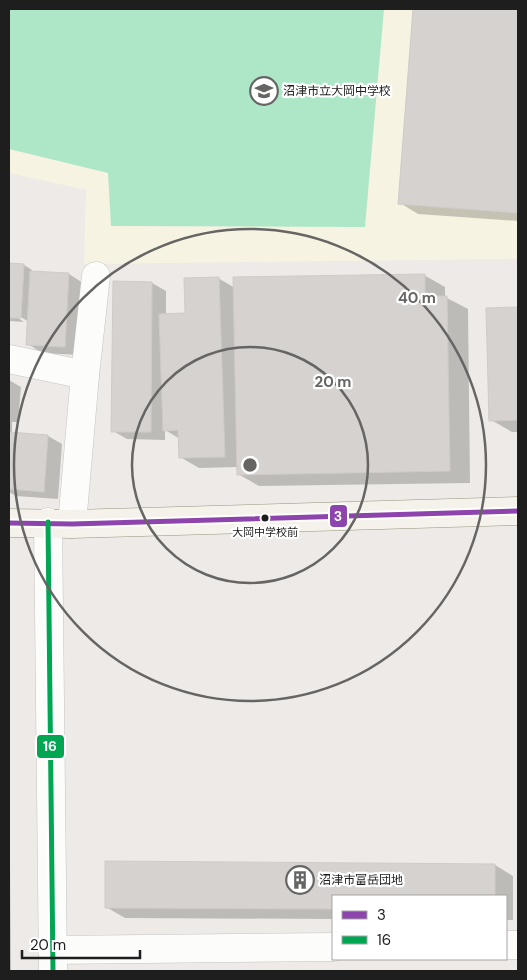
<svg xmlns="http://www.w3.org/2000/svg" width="527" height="980" font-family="'DM Sans','Noto Sans JP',sans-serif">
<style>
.education{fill:#f7f3e2}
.pitch{fill:#aee7c7}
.shadow{fill:#0003}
.building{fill:#d5d2cf;stroke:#d0cbc8}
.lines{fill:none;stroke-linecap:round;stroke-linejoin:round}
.street-casing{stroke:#c5c4c3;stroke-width:29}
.secondary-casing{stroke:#98967e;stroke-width:29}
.street{stroke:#fcfcfb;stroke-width:28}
.secondary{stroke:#f4f2ea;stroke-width:28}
.bus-1-casing{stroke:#fff;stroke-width:9}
.bus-2-casing{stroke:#fff;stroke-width:9}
.bus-1{stroke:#8e44ad;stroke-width:5}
.bus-2{stroke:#00a651;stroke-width:5}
.ring{fill:none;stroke:#666564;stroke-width:2.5}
.bus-dot{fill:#1e1e1e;stroke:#fff;stroke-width:2}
.labels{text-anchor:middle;stroke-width:4.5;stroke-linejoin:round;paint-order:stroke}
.bus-label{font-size:11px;fill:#1e1e1e;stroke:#fff}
.poi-label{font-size:12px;fill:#1e1e1e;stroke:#fff;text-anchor:start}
.centre{fill:#666564;stroke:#fff;stroke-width:2.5}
.ring-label{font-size:15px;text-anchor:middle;font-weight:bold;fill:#666564;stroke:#fff;stroke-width:4.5;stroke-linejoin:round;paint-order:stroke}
.line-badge{stroke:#fff;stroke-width:2}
.badge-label{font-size:14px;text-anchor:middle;font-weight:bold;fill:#fff}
</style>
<rect width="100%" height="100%" fill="#edeae7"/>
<path class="education" d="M9 9H518V259L84 264 86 190 9 173Z"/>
<path class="pitch" d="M9 9H384L365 227 111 226 108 173 9 149Z"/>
<g class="shadow">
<path d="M414 9H518V221L418 214 400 203Z"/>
<path d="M9 264 24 265 32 270 31 272 69 274 83 283 79 355 42 353 28 344 29 322 16 314 15 316 24 322 9 321Z"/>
<path d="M424 275 445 287V297L468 309 470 483 259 486 238 474V467L199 468 180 457V439L165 430V440L127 439 113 431 152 283 166 291V315L186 314 218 278 235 288Z"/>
<path d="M518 308V432H512L491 420 487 309Z"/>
<path d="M9 380 21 387 18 422H12V433L48 436 62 444 58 499 16 496 9 492Z"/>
<path d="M9 859 10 860 11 971H9Z"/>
<path d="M495 865 513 876V920H506V896H333V919L125 918 106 907Z"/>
</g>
<g class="building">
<path d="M413 9H518V213L398 204Z"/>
<path d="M9 263 24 264 21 318H9Z"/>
<path d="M30 271 69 273 65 347 26 345Z"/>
<path d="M425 274V296H447L450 471 237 475 233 277Z"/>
<path d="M219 277 225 457 179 458 178 430 163 431 159 314 185 313 184 278Z"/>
<path d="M113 281 152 282 151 432H111Z"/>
<path d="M518 307V420L489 421 486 308Z"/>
<path d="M9 432 48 435 44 492 9 489Z"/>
<path d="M105 861 495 864V896H333V909L105 908Z"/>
</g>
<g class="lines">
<defs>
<g id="street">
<path d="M9 359 85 375 72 524"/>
<path d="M85 375 96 276"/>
<path d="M48 522 53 971"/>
<path d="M506 945H518"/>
<path d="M52 950 333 947"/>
</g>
<path id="secondary" d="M9 523 72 524 518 511"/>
</defs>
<use href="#street" class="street-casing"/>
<use href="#secondary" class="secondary-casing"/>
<use href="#street" class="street"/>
<use href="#secondary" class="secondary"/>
<defs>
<path id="bus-1" d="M9 523 72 524 518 511"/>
<path id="bus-2" d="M48 522 53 971"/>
</defs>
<use href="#bus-1" class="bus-1-casing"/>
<use href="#bus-2" class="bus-2-casing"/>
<use href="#bus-1" class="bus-1"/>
<use href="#bus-2" class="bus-2"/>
</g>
<g class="ring">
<circle cx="250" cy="465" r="118"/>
<circle cx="250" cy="465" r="236"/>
</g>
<defs>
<symbol id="school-ring" viewBox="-11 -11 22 22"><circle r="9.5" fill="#fff" stroke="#666564" stroke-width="1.5"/><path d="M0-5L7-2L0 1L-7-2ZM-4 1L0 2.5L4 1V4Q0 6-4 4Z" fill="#666564"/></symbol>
<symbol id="building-ring" viewBox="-11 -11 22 22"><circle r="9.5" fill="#fff" stroke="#666564" stroke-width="1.5"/><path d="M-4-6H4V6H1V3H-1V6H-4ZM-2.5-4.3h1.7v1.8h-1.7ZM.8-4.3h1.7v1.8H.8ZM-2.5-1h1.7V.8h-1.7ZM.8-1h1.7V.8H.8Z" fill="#666564"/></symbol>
</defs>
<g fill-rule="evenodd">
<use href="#school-ring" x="248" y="75" width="32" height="32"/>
<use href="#building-ring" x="284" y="864" width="32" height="32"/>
</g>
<circle class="bus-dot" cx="265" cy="518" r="4.5"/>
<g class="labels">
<g class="bus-label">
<text x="265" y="536">大岡中学校前</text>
</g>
<g class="poi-label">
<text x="283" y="95">沼津市立大岡中学校</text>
<text x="319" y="884">沼津市富岳団地</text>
</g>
</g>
<circle cx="250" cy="465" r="8" class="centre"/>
<g class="ring-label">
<text x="417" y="303">40 m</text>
<text x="333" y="387">20 m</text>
</g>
<g class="line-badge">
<rect x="329" y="504" width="19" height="24" rx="5" fill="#8e44ad"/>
<rect x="36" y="734" width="29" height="25" rx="5" fill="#00a651"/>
</g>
<g class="badge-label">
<text x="338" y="521">3</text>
<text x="50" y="751">16</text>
</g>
<rect width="527" height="980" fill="none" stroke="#1e1e1e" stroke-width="20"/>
<rect x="332" y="895" width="175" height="65" fill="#ffffff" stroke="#a5a5a5"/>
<rect x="342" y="911" width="25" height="8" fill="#8e44ad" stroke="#a5a5a5"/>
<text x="377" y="920" font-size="15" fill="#1e1e1e">3</text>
<rect x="342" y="936" width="25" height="8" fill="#00a651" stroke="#a5a5a5"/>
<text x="377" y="945" font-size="15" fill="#1e1e1e">16</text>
<path d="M22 950v8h118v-8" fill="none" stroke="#1e1e1e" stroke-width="2.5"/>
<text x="30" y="950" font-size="15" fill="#1e1e1e" stroke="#ffffff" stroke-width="4" paint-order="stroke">20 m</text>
</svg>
